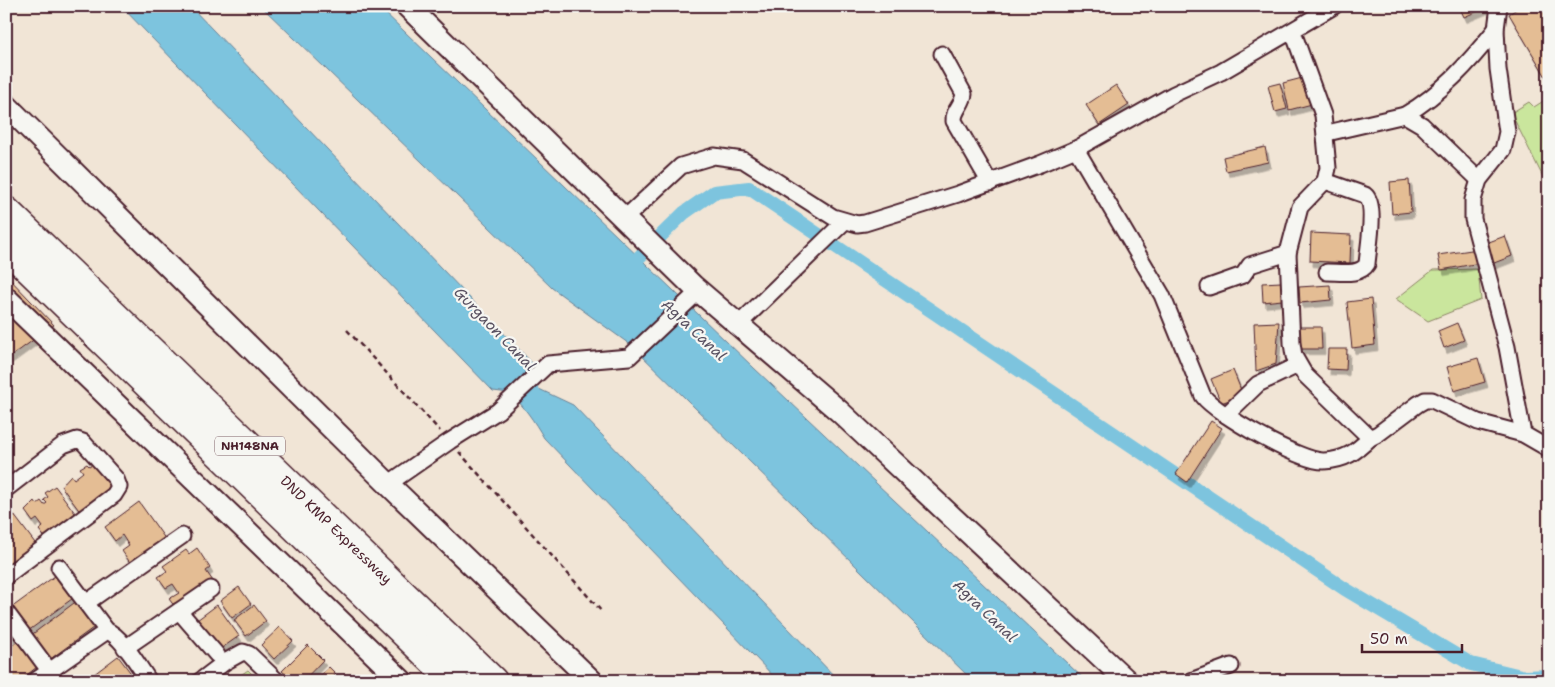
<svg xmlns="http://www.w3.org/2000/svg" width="1555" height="687" font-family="'Shantell Sans',sans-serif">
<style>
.green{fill:#cae69d;stroke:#8a8264}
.water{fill:#7dc4de;stroke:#698296}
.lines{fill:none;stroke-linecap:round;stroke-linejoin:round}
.canal{stroke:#7dc4de;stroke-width:14}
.building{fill:#e4bd94;stroke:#4a1f2b;filter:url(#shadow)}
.street-casing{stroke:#4a1f2b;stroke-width:19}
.secondary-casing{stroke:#4a1f2b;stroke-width:25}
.highway-casing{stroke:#4a1f2b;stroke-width:31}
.path{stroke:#4a1f2b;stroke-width:2.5;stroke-dasharray:5 4;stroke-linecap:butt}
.street{stroke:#f6f6f2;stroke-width:15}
.secondary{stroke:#f6f6f2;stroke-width:21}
.highway{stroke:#f6f6f2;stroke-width:28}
.labels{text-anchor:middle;stroke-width:4.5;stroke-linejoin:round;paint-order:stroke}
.shield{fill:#f6f6f2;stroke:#7e6067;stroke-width:1}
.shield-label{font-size:12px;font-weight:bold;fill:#4a1f2b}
.street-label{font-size:14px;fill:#4a1f2b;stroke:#f6f6f2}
.water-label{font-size:15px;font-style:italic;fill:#595161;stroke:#f6f6f2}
</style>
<defs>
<filter id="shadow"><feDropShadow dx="3" dy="5.5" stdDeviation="0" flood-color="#0004"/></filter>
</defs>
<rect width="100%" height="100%" fill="#f1e5d6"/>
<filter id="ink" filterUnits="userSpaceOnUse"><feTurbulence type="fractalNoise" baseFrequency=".02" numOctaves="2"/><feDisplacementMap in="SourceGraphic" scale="10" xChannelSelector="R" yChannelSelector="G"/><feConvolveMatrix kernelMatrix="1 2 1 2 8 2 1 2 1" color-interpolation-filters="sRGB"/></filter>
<g filter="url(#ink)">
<g class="green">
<path d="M1549 90V189L1511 113 1529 102 1534 107 1545 100V92Z"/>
<path d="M1478 269 1481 300 1428 321 1396 299 1433 270Z"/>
<path d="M248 670 259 681H232Z"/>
</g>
<g class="water">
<path d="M121 6H190L533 364 524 373 539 389 573 405 839 681H778L544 438C534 421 524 406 510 393L493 391Z"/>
<path d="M261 6H378L754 368 1086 681H973L632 346 552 288Z"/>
</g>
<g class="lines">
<path class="canal" d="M626 270 684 213 714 192 749 188 1345 589 1471 664 1525 677 1549 676"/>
</g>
<g class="building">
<path d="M1459 6H1490L1464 17Z"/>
<path d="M1521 6H1549V82L1509 14Z"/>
<path d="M1306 77 1312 104 1289 110 1283 83Z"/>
<path d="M1280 83 1287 109 1275 112 1268 86Z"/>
<path d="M1116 85 1129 105 1099 125 1086 105Z"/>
<path d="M1265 147 1268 162 1226 171 1223 157Z"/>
<path d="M1409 180 1411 212 1392 214 1390 182Z"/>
<path d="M1311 233 1351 235 1350 263 1310 261Z"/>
<path d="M1505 236 1512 256 1489 265 1481 245Z"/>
<path d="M1478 249 1480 263 1441 270 1438 255Z"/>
<path d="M6 275 54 325 6 360Z"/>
<path d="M1281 282 1282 300 1263 302 1262 283Z"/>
<path d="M1330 285 1331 300 1300 303 1299 287Z"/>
<path d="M1371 299 1375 345 1352 348 1347 302Z"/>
<path d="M1279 322 1276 364 1256 371 1254 323Z"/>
<path d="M1457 323 1464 340 1444 348 1438 331Z"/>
<path d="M1296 327H1321L1322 349H1296Z"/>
<path d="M1328 349H1347L1346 370 1327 369Z"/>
<path d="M1478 358 1485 382 1454 391 1447 367Z"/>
<path d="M1233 370 1243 395 1221 403 1211 379Z"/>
<path d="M1211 421 1222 428 1187 482 1176 474Z"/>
<path d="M94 463 106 480 110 477 117 486 81 513 61 486 71 475 74 479 83 472 80 468 87 464 89 466Z"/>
<path d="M55 486 78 517 47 540 39 530 43 527 37 519 33 522 25 511 35 501 37 504 41 501 44 505 47 503 44 500 48 497 45 493Z"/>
<path d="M139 502 166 540 131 564 122 551 129 546 122 535 115 541 105 527Z"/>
<path d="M11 511 38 547 6 571V515Z"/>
<path d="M197 548 210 568 206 571 213 581 175 607 169 599 179 593 173 584 166 588 158 577 167 571 163 566 186 550 189 554Z"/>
<path d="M59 573 76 596 28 631 11 608Z"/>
<path d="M239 587 251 604 232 618 220 601Z"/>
<path d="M78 600 97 625 49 660 30 636Z"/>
<path d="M217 605 239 636 219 650 197 620Z"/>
<path d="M254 605 266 621 246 636 234 620Z"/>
<path d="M6 625 15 637 6 643Z"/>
<path d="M280 627 293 641 274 659 261 645Z"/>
<path d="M18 641 37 667 19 681H6V650Z"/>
<path d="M308 645 323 660 303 681H293L282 671Z"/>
<path d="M118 656 133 676 127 681H85Z"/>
<path d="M329 667 336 674 329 681H314Z"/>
</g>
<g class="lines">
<defs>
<g id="street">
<path d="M1499 6 1496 29 1498 69 1507 132 1503 150 1479 180 1473 200V219L1507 347 1523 434"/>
<path d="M1293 32 1323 115 1328 168 1325 181 1300 207 1288 253 1292 343 1294 356 1305 375 1370 438 1378 434 1418 404 1425 400H1432L1478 422 1523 434 1549 449"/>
<path d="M942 54 964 94C963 105 953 110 954 121L990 183"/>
<path d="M1405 115C1442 93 1469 63 1496 29"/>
<path d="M1327 133 1405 115 1422 125 1479 180"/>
<path d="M1076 149 1162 295 1203 396C1216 414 1301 462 1324 461 1345 460 1356 452 1370 438"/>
<path d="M1325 181 1365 195C1377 204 1368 249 1367 264 1360 276 1340 272 1327 272"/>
<path d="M624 219 681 166 714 156 743 160 833 217 857 224 865 223 958 194 1040 164 1076 149 1174 94 1221 72 1334 6"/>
<path d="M1209 287 1243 275 1250 265 1288 253"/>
<path d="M738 325 845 221"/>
<path d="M1226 415 1258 384 1298 365"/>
<path d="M388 484 450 441 498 411 548 364 629 357 699 291"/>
<path d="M6 489 63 445 77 440 83 442 116 479 119 487 114 495 6 576"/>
<path d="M59 567 107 631"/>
<path d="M86 603 182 536"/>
<path d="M179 611 217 655"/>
<path d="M6 612 57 681"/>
<path d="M125 648 211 589"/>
<path d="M35 681 107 631C121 635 140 668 149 681"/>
<path d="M200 681 225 662 243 652 249 654 277 681"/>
<path d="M1191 681 1231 666"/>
</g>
<g id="secondary">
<path d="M407 6 693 286 839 411 1127 681"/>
<path d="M6 105 388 484 592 681"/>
<path d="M6 298 402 681"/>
</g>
<g id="highway">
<path id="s1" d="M6 211 493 681"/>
<path d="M6 247 454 681"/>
</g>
</defs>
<use href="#street" class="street-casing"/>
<use href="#secondary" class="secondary-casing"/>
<use href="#highway" class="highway-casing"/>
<g class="path">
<path d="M347 330 440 431"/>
<path d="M459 452 603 613"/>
</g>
<use href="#street" class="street"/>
<use href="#secondary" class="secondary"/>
<use href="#highway" class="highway"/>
</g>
</g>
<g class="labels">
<rect class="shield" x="215" y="436.5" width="70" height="19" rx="4"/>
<g class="shield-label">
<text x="250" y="450">NH148NA</text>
</g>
<g class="street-label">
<text dy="5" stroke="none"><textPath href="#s1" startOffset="459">DND KMP Expressway</textPath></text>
</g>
<g class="water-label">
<text transform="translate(495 329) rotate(46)" y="5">Gurgaon Canal</text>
<text transform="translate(694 330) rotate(43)" y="5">Agra Canal</text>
<text transform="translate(985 611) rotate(44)" y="5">Agra Canal</text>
</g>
</g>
<rect width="1555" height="687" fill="none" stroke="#f6f6f2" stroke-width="25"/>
<rect x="12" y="12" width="1530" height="662" fill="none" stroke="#4a1f2b" stroke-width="2" filter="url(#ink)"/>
<path d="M1362 644v8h100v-8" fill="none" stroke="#4a1f2b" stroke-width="2.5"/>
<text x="1370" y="644" font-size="15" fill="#4a1f2b" stroke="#f6f6f2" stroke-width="4" paint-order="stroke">50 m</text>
</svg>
